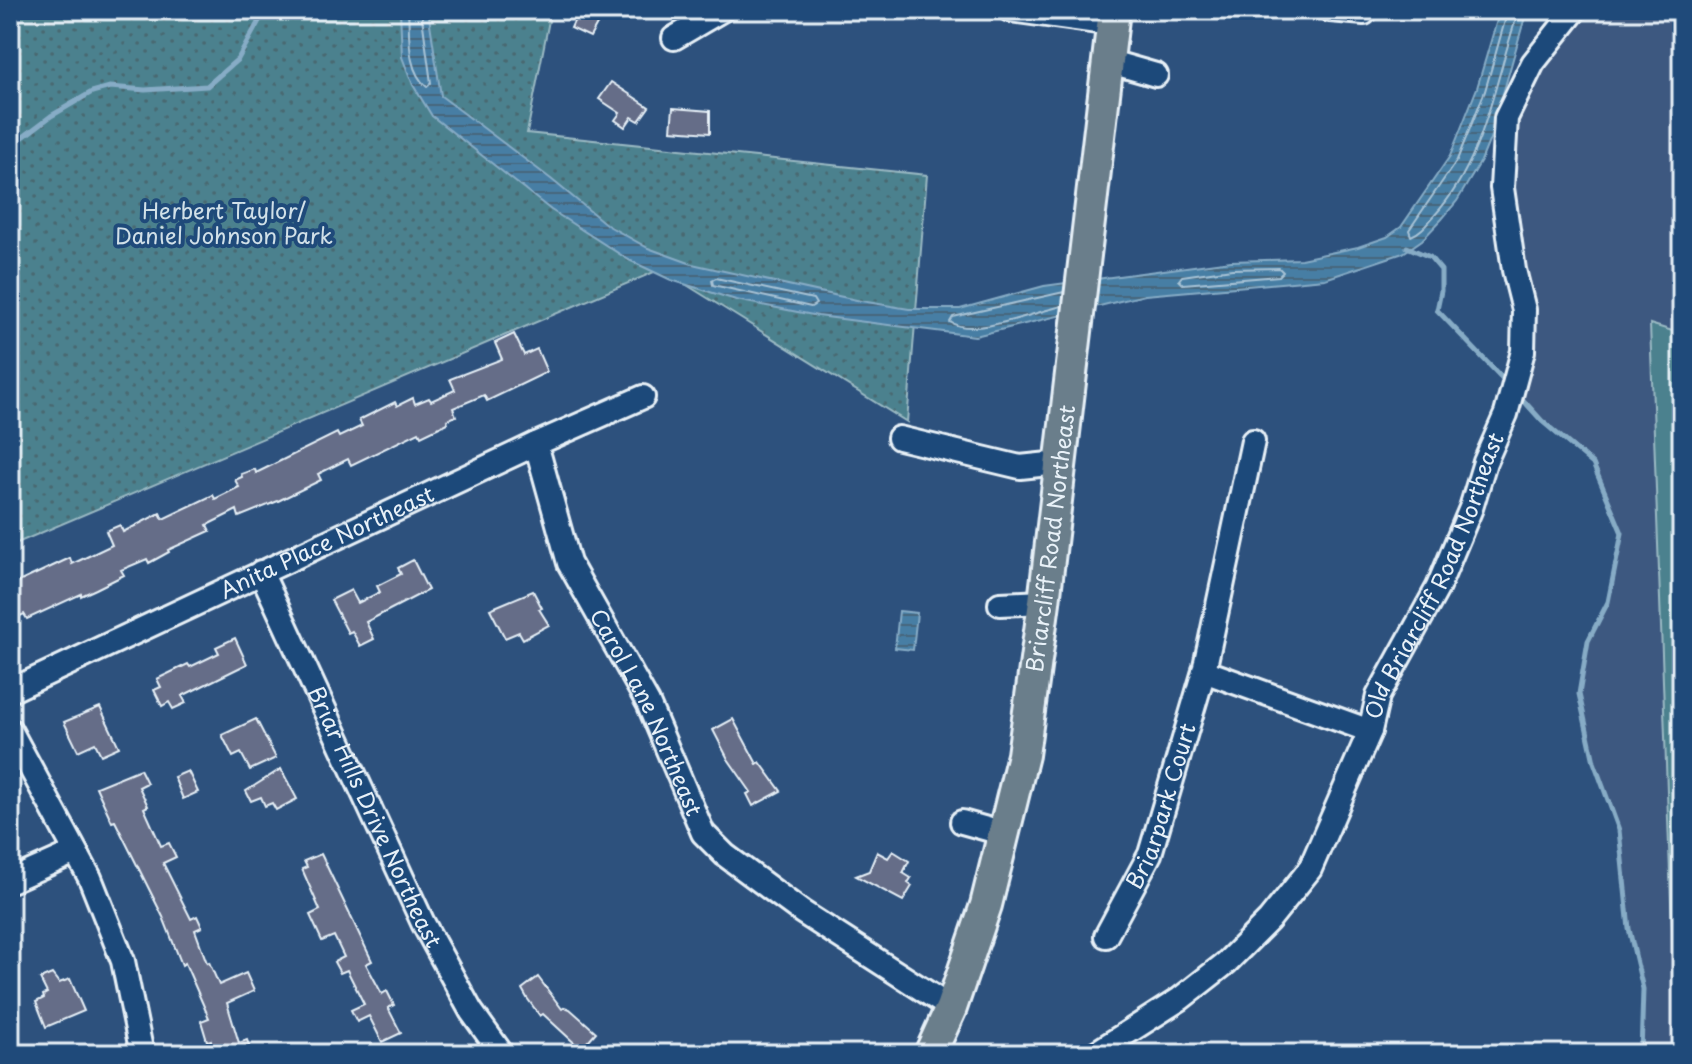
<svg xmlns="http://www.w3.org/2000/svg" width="1692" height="1064" font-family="'Playpen Sans',sans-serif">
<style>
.built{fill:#3e5980}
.park{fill:url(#park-dots);stroke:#9ab9c3;stroke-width:2}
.garden{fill:#4c818e;stroke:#9ab9c3;stroke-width:2}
.water{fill:url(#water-rules);stroke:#87acc6;stroke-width:2}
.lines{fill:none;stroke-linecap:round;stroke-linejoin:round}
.shore{stroke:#a8c3d6;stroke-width:2}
.stream{stroke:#87acc6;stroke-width:5}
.building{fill:#656d88;stroke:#e8f1f8;stroke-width:2}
.minor-casing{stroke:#e8f1f8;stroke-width:28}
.major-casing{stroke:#e8f1f8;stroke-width:36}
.minor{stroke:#1f4a7a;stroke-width:22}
.major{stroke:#6b7e8b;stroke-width:30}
.labels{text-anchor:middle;stroke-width:8;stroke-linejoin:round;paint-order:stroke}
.park-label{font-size:22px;fill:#d1e0e8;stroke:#1f4a7a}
.street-label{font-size:22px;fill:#e8f1f8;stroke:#1f4a7a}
</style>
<defs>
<pattern id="park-dots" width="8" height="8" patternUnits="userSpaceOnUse" patternTransform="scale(2)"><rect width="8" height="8" fill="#4c818e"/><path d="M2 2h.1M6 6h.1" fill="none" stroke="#49676f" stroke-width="1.8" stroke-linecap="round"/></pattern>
<pattern id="water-rules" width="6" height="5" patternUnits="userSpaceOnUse" patternTransform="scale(2)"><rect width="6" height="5" fill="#477ea4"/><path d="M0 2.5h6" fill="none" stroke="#47667c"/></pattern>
</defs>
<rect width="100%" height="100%" fill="#2d517d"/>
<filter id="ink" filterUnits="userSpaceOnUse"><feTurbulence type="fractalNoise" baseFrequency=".0125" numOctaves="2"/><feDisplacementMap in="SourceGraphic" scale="16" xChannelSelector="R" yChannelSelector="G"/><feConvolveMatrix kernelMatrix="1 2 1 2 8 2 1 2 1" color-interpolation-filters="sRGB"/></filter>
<g filter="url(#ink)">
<path class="built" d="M1575 10H1682V1054H1641L1643 989 1629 929 1619 830 1594 762 1579 694 1588 641 1608 602 1622 533 1593 464 1542 421 1513 389 1523 351 1506 118Z"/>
<path class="park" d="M10 10H551L527 133 927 175 907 422 661 269 10 546Z"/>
<path class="garden" d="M1650 324 1682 334V956H1673Z"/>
<g class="water">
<path d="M400 10H428L441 96 551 179 607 225 648 248 692 264 861 301 909 309H960L1044 286 1231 261 1301 259 1358 247 1387 237 1401 227 1450 156 1477 88 1500 10H1527L1490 139 1481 161 1457 201 1442 219 1422 240 1403 253 1325 279 1145 295 975 336 818 316 736 300 671 280 629 260 551 210 432 116 413 85 402 57Z"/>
<path d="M899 611 917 613 913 650 895 648Z"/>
</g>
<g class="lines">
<g class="shore">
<path d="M408 10C410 35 406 70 427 87L431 83 421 10"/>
<path d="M1508 10 1485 91 1457 160 1409 230 1411 236C1420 233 1427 224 1434 216 1486 159 1494 81 1519 10"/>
<path d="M1279 268 1283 272 1279 276 1183 284 1179 280 1182 276 1232 269Z"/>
<path d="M716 278 813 299 816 304 811 307 713 285 712 280Z"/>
<path d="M1062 306C1035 312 973 338 950 322L953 317 1064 292"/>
</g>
<g class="stream">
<path d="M10 147 51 116 92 92 110 87 145 90 207 86 238 59 265 10"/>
<path d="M1407 247 1430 257 1441 270V291L1437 310 1503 379"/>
<path d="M1523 400 1542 421 1593 464 1622 533 1608 602 1588 641 1579 694 1594 762 1619 830 1629 929 1643 989 1641 1054"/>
</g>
</g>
<g class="building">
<path d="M579 10H605L590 37 571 28Z"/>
<path d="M611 82 649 107 639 121 632 117 625 127 615 120 620 113 599 99Z"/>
<path d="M673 108 710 111V133L671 130Z"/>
<path d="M514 334 524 355 537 349 547 372 487 401 484 395 453 408 456 416 447 420 448 423 421 436 419 432 351 465 348 459 318 474 321 480 278 501 239 517 237 510 207 525 210 531 168 550 169 552 149 563 147 559 121 570 124 575 96 589 81 596V594L27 619 24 614 10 621V586L70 558 72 564 112 545 106 531 120 525 123 532 160 513 163 519 213 495 215 499 239 487 235 480 242 477 241 474 255 469 256 473 337 433 339 437 362 426 359 420 395 402 397 406 413 398 415 404 429 398 431 401 455 390 450 379 502 359 495 343Z"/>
<path d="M413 560 428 590 366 622 374 639 360 646 352 631 348 633 331 600 351 590 358 603 380 592 377 586 401 574 398 568Z"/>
<path d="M533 591 542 608 539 609 549 625 523 639 519 632 505 638 490 609Z"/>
<path d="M235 638 247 664 182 696 186 703 173 709 169 702 162 706 154 690 161 687 157 679 188 664 190 667 219 653 216 647Z"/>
<path d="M100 707 119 747 101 755 95 743 78 751 64 722Z"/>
<path d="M256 719 276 758 250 770 241 753 233 757 222 735Z"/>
<path d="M733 719 757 764 760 762 781 791 753 806 747 794 751 792 728 759 713 730Z"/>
<path d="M140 769 147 783 139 787 148 806 144 808 161 846 169 843 176 857 163 863 191 919 197 916 202 927 195 930 207 963 209 962 219 985 246 973 254 991 227 1003 239 1043 247 1040 252 1054H213L211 1040 207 1041 201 1021 209 1018 185 963 182 965 163 917 115 821 112 822 96 787Z"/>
<path d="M281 769 297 799 276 810 272 803 265 806 261 797 251 801 246 791Z"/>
<path d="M188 771 198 792 183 799 174 777Z"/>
<path d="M893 851 909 861 903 873 911 878 908 883 912 886 903 901 856 876 869 871 877 852 888 858Z"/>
<path d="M321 854 372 961 366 964 382 994 387 991 394 1005 388 1008 401 1033 382 1042 369 1016 357 1022 351 1010 364 1004 347 970 340 973 334 962 344 957 334 936 322 941 310 915 320 910 302 869 307 867 304 861Z"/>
<path d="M52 974 59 983 70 979 84 1011 46 1027 36 1002 44 998 43 995 47 993 40 979Z"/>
<path d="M538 977 562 1009 565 1007 570 1009 596 1032 581 1049 543 1014 540 1016 527 998 522 989Z"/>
</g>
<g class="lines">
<defs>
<g id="minor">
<path d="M1010 10 1112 24"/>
<path d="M1330 10 1364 13 1367 10"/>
<path d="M674 38 722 10"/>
<path d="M1107 61 1156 75"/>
<path d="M899 438 1020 467 1059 463"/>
<path id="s1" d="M536 444 569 563 648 703 703 833 725 855 802 912 951 1008"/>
<path id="s2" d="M261 572 423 923 471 1011 502 1054"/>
<path d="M1000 604 1044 602"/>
<path d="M1204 671 1370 731"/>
<path id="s3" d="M10 691 536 444 643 397"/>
<path d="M10 730 90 878 123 961 142 1054"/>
<path d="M962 822 1005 834"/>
<path d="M10 881 75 852"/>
<path id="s4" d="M1106 936 1150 854 1204 671 1253 441"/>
<path id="s5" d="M1094 1054 1180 999 1226 963 1269 920 1310 869 1370 731 1378 696 1438 587 1471 508 1485 462 1506 414 1523 351 1524 310 1514 270 1502 188 1506 118 1533 63 1575 10"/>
</g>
<g id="major">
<path id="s6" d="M930 1054 951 1008 986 905 1023 755 1044 602 1114 10"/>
</g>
</defs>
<use href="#minor" class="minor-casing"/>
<use href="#major" class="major-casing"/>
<use href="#minor" class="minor"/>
<use href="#major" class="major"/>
</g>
</g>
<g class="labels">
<g class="park-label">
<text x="224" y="219">Herbert Taylor/<tspan x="224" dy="25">Daniel Johnson Park</tspan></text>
</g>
<g class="street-label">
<text dy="8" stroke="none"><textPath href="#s6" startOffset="532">Briarcliff Road Northeast</textPath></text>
<text dy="8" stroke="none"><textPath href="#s3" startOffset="350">Anita Place Northeast</textPath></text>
<text dy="8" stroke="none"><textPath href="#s5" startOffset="606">Old Briarcliff Road Northeast</textPath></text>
<text dy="8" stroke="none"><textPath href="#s1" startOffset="292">Carol Lane Northeast</textPath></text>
<text dy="8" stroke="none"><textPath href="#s4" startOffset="142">Briarpark Court</textPath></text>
<text dy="8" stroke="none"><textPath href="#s2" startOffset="270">Briar Hills Drive Northeast</textPath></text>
</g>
</g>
<rect width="1692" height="1064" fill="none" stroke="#1f4a7a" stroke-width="40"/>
<rect x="20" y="20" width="1652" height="1024" fill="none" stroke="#e8f1f8" stroke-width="3" filter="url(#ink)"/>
</svg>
